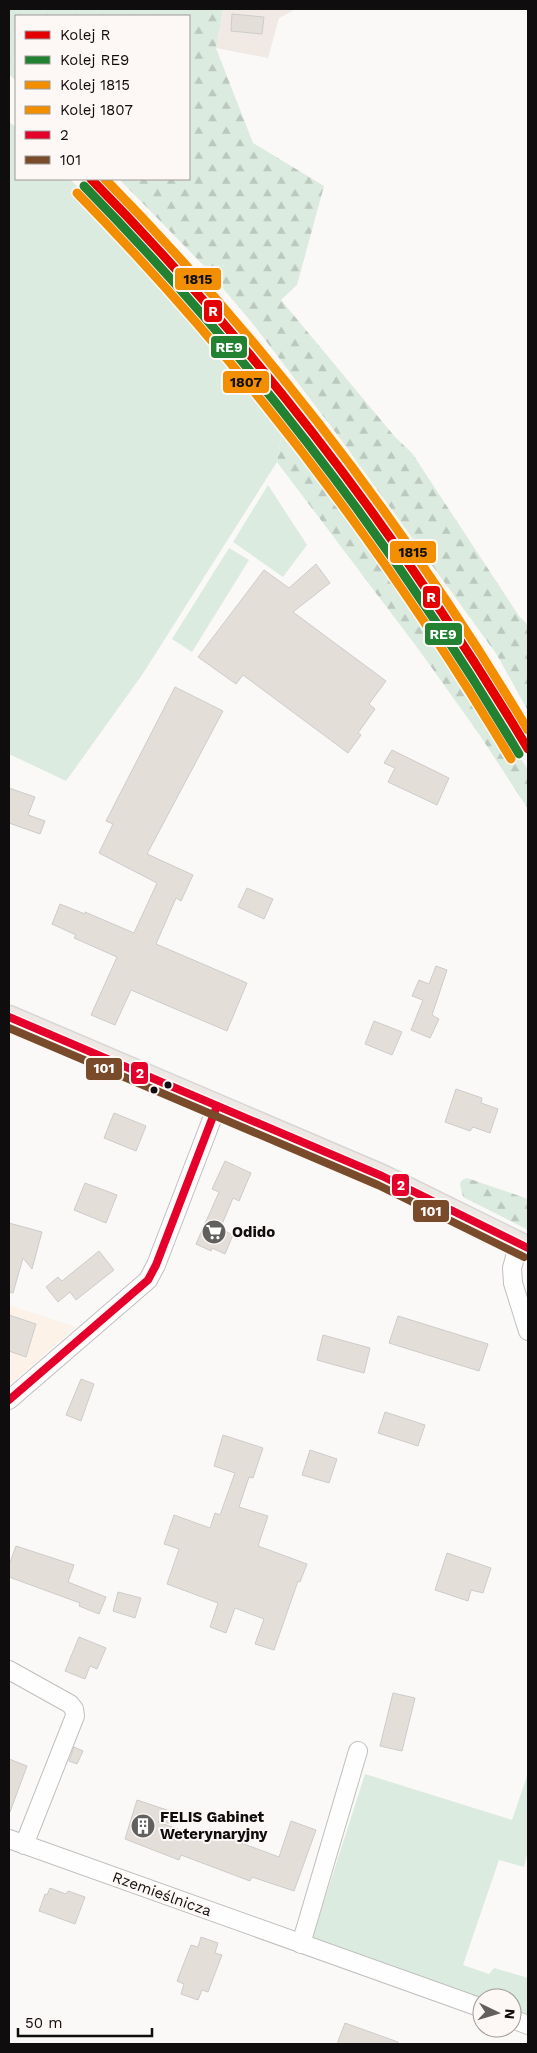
<svg xmlns="http://www.w3.org/2000/svg" width="537" height="2053" font-family="'Work Sans',sans-serif">
<style>
.built{fill:#f0e9e4}
.education{fill:#fcf2e7}
.grass{fill:#dbebdf}
.forest{fill:url(#forest-firs)}
.building{fill:#e4ded8;stroke:#cdccca}
.lines{fill:none;stroke-linecap:round;stroke-linejoin:round}
.minor-casing{stroke:#c1bfbe;stroke-width:20}
.major-casing{stroke:#d7d6d5;stroke-width:25}
.minor{stroke:#fefefe;stroke-width:18}
.major{stroke:#eee8e4;stroke-width:22}
.bus-1-casing{stroke:#fdf8f5;stroke-width:11}
.bus-2-casing{stroke:#fdf8f5;stroke-width:11}
.bus-1{stroke:#e4002b;stroke-width:8}
.bus-2{stroke:#7a4b2a;stroke-width:8}
.rail-1-casing{stroke:#fdf8f5;stroke-width:12}
.rail-2-casing{stroke:#fdf8f5;stroke-width:12}
.rail-3-casing{stroke:#fdf8f5;stroke-width:12}
.rail-4-casing{stroke:#fdf8f5;stroke-width:12}
.rail-1{stroke:#e50000;stroke-width:9}
.rail-2{stroke:#238132;stroke-width:9}
.rail-3{stroke:#f38e01;stroke-width:9}
.rail-4{stroke:#f38e01;stroke-width:9}
.bus-dot{fill:#0f0d0d;stroke:#fdf8f5;stroke-width:2}
.labels{text-anchor:middle;stroke-width:4;stroke-linejoin:round;paint-order:stroke}
.poi-label{font-size:15px;font-weight:bold;fill:#0f0d0d;stroke:#fdf8f5;text-anchor:start}
.street-label{font-size:15px;fill:#0f0d0d;stroke:#fdf8f5}
.line-badge{stroke:#fdf8f5;stroke-width:2}
.badge-label{font-size:14px;text-anchor:middle;font-weight:bold;fill:#fff}
.pale-badge-label{font-size:14px;text-anchor:middle;font-weight:bold;fill:#111}
</style>
<defs>
<pattern id="forest-firs" width="22" height="20" patternUnits="userSpaceOnUse" patternTransform="scale(1.25)"><rect width="22" height="20" fill="#dbebdf"/><path d="M5 1l3.5 6h-7zM16 11l3.5 6h-7z" fill="#bbc8be"/></pattern>
</defs>
<rect width="100%" height="100%" fill="#fbf9f7"/>
<path class="built" d="M223 9H296L279 18 268 58 216 48Z"/>
<path class="education" d="M9 1305 76 1327 9 1385Z"/>
<g class="grass">
<path d="M9 122 16 127V179H70L146 257 284 421 277 462 142 675 66 781 9 754Z"/>
<path d="M268 485 307 545 283 577 233 542Z"/>
<path d="M229 548 249 560 192 652 172 639Z"/>
<path d="M528 1773V1851L524 1867 499 1860 463 1965 489 1974 494 1968 528 1978V2018L512 2013V1998H482V2003L311 1942 365 1774 512 1820Z"/>
</g>
<g class="forest">
<path d="M9 9H223L216 48 253 143 324 186 297 285 281 300 395 437 412 453 519 616 528 625V711L497 655 342 441 253 324 204 266 119 179H189V16H16V81L9 74Z"/>
<path d="M284 421 379 539 434 619 528 770V809L479 734 419 650 277 462Z"/>
<path d="M467 1178 528 1199V1230L463 1197 460 1184 462 1180Z"/>
</g>
<g class="building">
<path d="M232 14 264 17 262 34 231 31Z"/>
<path d="M316 564 330 583 293 612 386 681 369 704 375 709 358 733 361 735 348 753 243 675 236 684 198 657 264 570 289 588Z"/>
<path d="M175 687 223 711 147 854 193 875 181 901 176 898 156 944 247 983 227 1031 131 990 115 1025 91 1015 117 957 74 938 76 935 52 924 60 904 85 914V912L134 933 157 883 99 853 113 824 106 821Z"/>
<path d="M392 750 449 778 437 805 388 782 395 768 384 763Z"/>
<path d="M9 788 35 797 28 815 45 821 40 834 9 823Z"/>
<path d="M247 888 273 899 264 919 238 907Z"/>
<path d="M436 966 447 970 432 1015 439 1019 430 1038 411 1030 423 1000 412 996 419 980 429 984Z"/>
<path d="M374 1021 402 1032 392 1055 365 1044Z"/>
<path d="M456 1089 482 1098 481 1103 498 1109 490 1133 473 1127 470 1131 445 1122Z"/>
<path d="M114 1113 146 1126 136 1151 104 1138Z"/>
<path d="M225 1161 251 1173 239 1201 233 1198 220 1229 233 1235 225 1254 212 1248 211 1251 196 1244 219 1192 212 1189Z"/>
<path d="M85 1183 117 1195 106 1223 74 1210Z"/>
<path d="M9 1223 42 1232 32 1269 23 1258 13 1293 9 1292Z"/>
<path d="M99 1251 114 1270 76 1300 70 1292 58 1302 46 1287 58 1277 62 1281Z"/>
<path d="M9 1315 36 1324 26 1357 9 1351Z"/>
<path d="M398 1316 488 1344 479 1371 389 1343Z"/>
<path d="M323 1335 370 1348 364 1373 317 1360Z"/>
<path d="M81 1379 94 1384 81 1421 66 1415Z"/>
<path d="M385 1412 425 1425 418 1446 378 1433Z"/>
<path d="M223 1435 263 1448 253 1478 249 1477 239 1507 268 1516 258 1546 307 1564 300 1582 298 1581 274 1650 255 1644 264 1619 235 1608 226 1633 210 1627 218 1603 167 1584 179 1549 164 1544 174 1515 210 1528 215 1513 220 1515 235 1473 214 1466Z"/>
<path d="M310 1450 337 1459 329 1483 302 1475Z"/>
<path d="M16 1546 74 1565 68 1582 106 1597 99 1614 79 1606 80 1603 9 1577V1565Z"/>
<path d="M447 1553 491 1568 483 1593 471 1590 468 1601 435 1590Z"/>
<path d="M118 1592 141 1598 135 1618 113 1611Z"/>
<path d="M79 1637 106 1648 97 1669 90 1666 85 1679 65 1671Z"/>
<path d="M393 1693 415 1698 402 1751 380 1746Z"/>
<path d="M74 1747 83 1751 77 1764 69 1761Z"/>
<path d="M9 1759 27 1766 10 1812H9Z"/>
<path d="M137 1800 176 1813 172 1824 159 1821 158 1822 206 1839 209 1831 279 1857 291 1821 316 1830 294 1891 252 1877 250 1881 181 1855 179 1860 125 1839Z"/>
<path d="M50 1888 66 1894 68 1891 85 1897 75 1924 39 1911 45 1894 47 1895Z"/>
<path d="M201 1937 218 1943 215 1953 222 1955 208 1992 202 1990 198 2000 181 1994 184 1984 177 1981 191 1945 198 1947Z"/>
<path d="M345 2023 398 2042V2044H337Z"/>
</g>
<g class="lines">
<defs>
<g id="minor">
<path d="M519 1243 512 1268 513 1283 528 1331"/>
<path d="M9 1400 148 1280 156 1265 217 1106"/>
<path d="M9 1670 70 1704 74 1709 75 1716 24 1845"/>
<path d="M9 1839 482 2008"/>
<path d="M301 1944 358 1751"/>
<path d="M512 2019 528 2025"/>
</g>
<path id="major" d="M9 1017 382 1176 528 1248"/>
</defs>
<use href="#minor" class="minor-casing"/>
<use href="#major" class="major-casing"/>
<use href="#minor" class="minor"/>
<use href="#major" class="major"/>
<defs>
<g id="bus-1">
<path d="M9 1017 382 1176 528 1248"/>
<path d="M9 1400 148 1280 156 1265 217 1106"/>
</g>
<path id="bus-2" d="M9 1028 378 1185 524 1257"/>
</defs>
<use href="#bus-1" class="bus-1-casing"/>
<use href="#bus-2" class="bus-2-casing"/>
<use href="#bus-1" class="bus-1"/>
<use href="#bus-2" class="bus-2"/>
<defs>
<path id="rail-1" d="M91 179C259 350 405 543 528 749"/>
<path id="rail-2" d="M84 186C251 357 397 549 519 754"/>
<path id="rail-3" d="M105 179C267 344 409 531 528 730"/>
<path id="rail-4" d="M77 193C243 363 389 555 511 759"/>
</defs>
<use href="#rail-1" class="rail-1-casing"/>
<use href="#rail-2" class="rail-2-casing"/>
<use href="#rail-3" class="rail-3-casing"/>
<use href="#rail-4" class="rail-4-casing"/>
<use href="#rail-1" class="rail-1"/>
<use href="#rail-2" class="rail-2"/>
<use href="#rail-3" class="rail-3"/>
<use href="#rail-4" class="rail-4"/>
</g>
<defs>
<symbol id="supermarket-disc" viewBox="-11 -11 22 22"><circle r="9.5" fill="#62605f" stroke="#fdf8f5"/><path d="M-6-5.5h2.5l.6 2H6L4.5 2H-2.5L-4.4-4H-6ZM-1.5 3.2a1.3 1.3 0 1 0 .1 0ZM3 3.2a1.3 1.3 0 1 0 .1 0Z" fill="#fff"/></symbol>
<symbol id="building-disc" viewBox="-11 -11 22 22"><circle r="9.5" fill="#62605f" stroke="#fdf8f5"/><path d="M-4-6H4V6H1V3H-1V6H-4ZM-2.5-4.3h1.7v1.8h-1.7ZM.8-4.3h1.7v1.8H.8ZM-2.5-1h1.7V.8h-1.7ZM.8-1h1.7V.8H.8Z" fill="#fff"/></symbol>
</defs>
<g fill-rule="evenodd">
<use href="#supermarket-disc" x="200" y="1218" width="28" height="28"/>
<use href="#building-disc" x="129" y="1812" width="28" height="28"/>
</g>
<g class="bus-dot">
<circle cx="168" cy="1085" r="4.5"/>
<circle cx="154" cy="1090" r="4.5"/>
</g>
<g class="labels">
<g class="poi-label">
<text x="232" y="1237">Odido</text>
<text x="160" y="1822">FELIS Gabinet<tspan x="160" dy="17">Weterynaryjny</tspan></text>
</g>
<g class="street-label">
<text transform="translate(162 1894) rotate(20)" y="5">Rzemieślnicza</text>
</g>
</g>
<g class="line-badge">
<rect x="174" y="267" width="48" height="24" rx="5" fill="#f38e01"/>
<rect x="203" y="299" width="20" height="24" rx="5" fill="#e50000"/>
<rect x="210" y="335" width="38" height="24" rx="5" fill="#238132"/>
<rect x="222" y="370" width="48" height="24" rx="5" fill="#f38e01"/>
<rect x="389" y="540" width="48" height="24" rx="5" fill="#f38e01"/>
<rect x="422" y="585" width="19" height="24" rx="5" fill="#e50000"/>
<rect x="424" y="622" width="39" height="24" rx="5" fill="#238132"/>
<rect x="85" y="1057" width="38" height="24" rx="5" fill="#7a4b2a"/>
<rect x="130" y="1061" width="19" height="24" rx="5" fill="#e4002b"/>
<rect x="391" y="1173" width="19" height="24" rx="5" fill="#e4002b"/>
<rect x="412" y="1199" width="38" height="24" rx="5" fill="#7a4b2a"/>
</g>
<g class="badge-label">
<text x="213" y="316">R</text>
<text x="229" y="352">RE9</text>
<text x="431" y="602">R</text>
<text x="443" y="639">RE9</text>
<text x="104" y="1073">101</text>
<text x="140" y="1078">2</text>
<text x="401" y="1190">2</text>
<text x="431" y="1216">101</text>
</g>
<g class="pale-badge-label">
<text x="198" y="284">1815</text>
<text x="246" y="387">1807</text>
<text x="413" y="557">1815</text>
</g>
<rect width="537" height="2053" fill="none" stroke="#0f0d0d" stroke-width="20"/>
<rect x="15" y="15" width="175" height="165" fill="#fdf8f5" stroke="#9e9a98"/>
<rect x="25" y="31" width="25" height="8" fill="#e50000" stroke="#9e9a98"/>
<text x="60" y="40" font-size="15" fill="#0f0d0d">Kolej R</text>
<rect x="25" y="56" width="25" height="8" fill="#238132" stroke="#9e9a98"/>
<text x="60" y="65" font-size="15" fill="#0f0d0d">Kolej RE9</text>
<rect x="25" y="81" width="25" height="8" fill="#f38e01" stroke="#9e9a98"/>
<text x="60" y="90" font-size="15" fill="#0f0d0d">Kolej 1815</text>
<rect x="25" y="106" width="25" height="8" fill="#f38e01" stroke="#9e9a98"/>
<text x="60" y="115" font-size="15" fill="#0f0d0d">Kolej 1807</text>
<rect x="25" y="131" width="25" height="8" fill="#e4002b" stroke="#9e9a98"/>
<text x="60" y="140" font-size="15" fill="#0f0d0d">2</text>
<rect x="25" y="156" width="25" height="8" fill="#7a4b2a" stroke="#9e9a98"/>
<text x="60" y="165" font-size="15" fill="#0f0d0d">101</text>
<g transform="translate(497 2013) rotate(95)"><circle r="24" fill="#fdf8f5" stroke="#9e9a98"/>
<path d="M0-4L9 19L0 12L-9 19Z" fill="#62605f"/>
<text y="-8" font-size="14" font-weight="bold" text-anchor="middle" fill="#0f0d0d">N</text>
</g>
<path d="M18 2028v8h134v-8" fill="none" stroke="#0f0d0d" stroke-width="2.5"/>
<text x="25" y="2028" font-size="15" fill="#0f0d0d" stroke="#fdf8f5" stroke-width="4" paint-order="stroke">50 m</text>
</svg>
